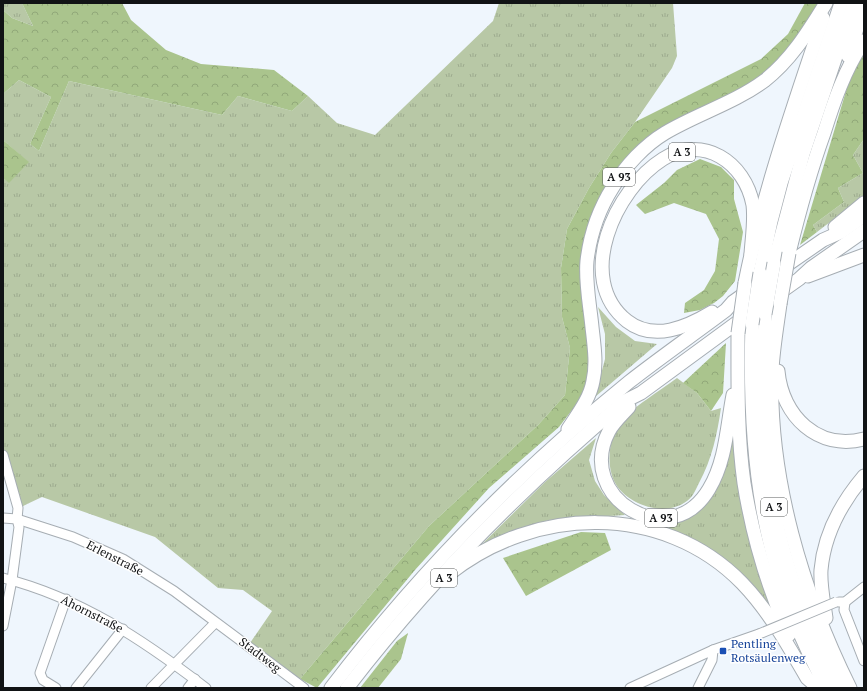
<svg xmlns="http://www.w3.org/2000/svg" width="867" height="691" font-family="'PT Serif',serif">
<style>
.grass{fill:url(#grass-tufts)}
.forest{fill:url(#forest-crowns)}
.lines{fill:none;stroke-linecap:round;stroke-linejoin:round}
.minor-casing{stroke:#a6adb3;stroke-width:11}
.highway-casing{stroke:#a6adb3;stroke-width:15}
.minor{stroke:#fff;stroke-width:9}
.highway{stroke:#fff;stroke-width:13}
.minor-bridge-casing{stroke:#a6adb3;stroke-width:11;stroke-linecap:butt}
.highway-bridge-casing{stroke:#a6adb3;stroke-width:15;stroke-linecap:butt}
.minor-bridge{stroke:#fff;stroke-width:9}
.highway-bridge{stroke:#fff;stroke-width:13}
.transit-dot{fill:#1a4fb4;stroke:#fff;stroke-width:1.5}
.labels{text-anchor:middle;stroke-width:3;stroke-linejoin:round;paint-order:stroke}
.shield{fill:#fff;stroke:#585a5b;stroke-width:1}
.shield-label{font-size:11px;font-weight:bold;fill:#111315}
.street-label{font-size:12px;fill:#111315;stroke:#fff}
.transit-label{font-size:12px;fill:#164399;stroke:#fff;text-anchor:start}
</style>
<defs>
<pattern id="grass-tufts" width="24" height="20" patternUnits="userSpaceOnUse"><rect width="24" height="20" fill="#b8c8a6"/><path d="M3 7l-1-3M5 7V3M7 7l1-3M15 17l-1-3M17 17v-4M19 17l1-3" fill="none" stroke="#9dab8e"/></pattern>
<pattern id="forest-crowns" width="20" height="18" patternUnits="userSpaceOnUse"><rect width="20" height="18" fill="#aac48d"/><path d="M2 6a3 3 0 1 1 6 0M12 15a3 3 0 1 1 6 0" fill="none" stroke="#91a879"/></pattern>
</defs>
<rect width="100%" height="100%" fill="#eff6fd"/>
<g class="grass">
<path d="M3 3H22L33 26 12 18 3 10Z"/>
<path d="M499 3H673L677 56 672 68 635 122 611 153 589 188 567 229 561 268 562 317 570 348 565 395 538 425 429 526 300 679 250 643 272 611 243 590 218 588 155 537 42 497 25 505 19 509 3 459V178L9 182 28 162 3 140V94L19 80 51 97 30 144 39 151 69 81 222 115 238 96 292 111 308 96 337 123 375 135 493 21Z"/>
<path d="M864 139V196L817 232 813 225 844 202 838 188 863 173 853 155Z"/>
<path d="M598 307 616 327 635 341 657 344 595 397 605 359V334Z"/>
<path d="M677 378 697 393 711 411 721 408C717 435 712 459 699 483 696 489 693 497 687 501 665 518 626 505 614 481 606 464 609 438 620 423 631 408 661 390 677 378Z"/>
<path d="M733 433 758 571 769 604 734 567 720 557 670 532 669 525C720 507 722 480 733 433Z"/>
<path d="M596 438 589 460 595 481 604 495 625 515 549 520 508 533 477 549 545 482Z"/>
</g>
<g class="forest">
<path d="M22 3H122L131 20 166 50 201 64 274 70 308 96 292 111 238 96 222 115 69 81 39 151 30 144 51 97 19 80 3 94V10L12 18 33 26Z"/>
<path d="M805 3H819L784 56 762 76 740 91 651 136 594 214 590 372 585 393 559 427 489 488 415 570 317 688 300 679 429 526 538 425 565 395 570 348 562 317 561 268 567 229 589 188 611 153 635 122 761 59 788 34Z"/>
<path d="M864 48V139L853 155 863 173 838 188 844 202 813 225 817 232 800 245 852 71Z"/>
<path d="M3 140 29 162 9 183 3 178Z"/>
<path d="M700 159 721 167 734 180V199L743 232 735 281 723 296 714 303 700 310 684 313 685 303 704 290 715 271 719 239 706 214 674 203 645 214 636 205 664 183 677 170Z"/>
<path d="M726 343 723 393 711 411 697 393 683 383Z"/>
<path d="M581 532 605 533 611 550 526 596 503 558Z"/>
<path d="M408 633 401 659 378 688H360L397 641Z"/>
</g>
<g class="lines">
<defs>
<g id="minor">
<path d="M3 455 18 508 17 519 19 527 12 580 3 626"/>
<path d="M3 518 17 519 73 537 123 559 174 591 304 688"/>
<path d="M3 578C81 598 143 640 206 688"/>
<path d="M839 602H845L864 587"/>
<path d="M845 602 844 610 864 661"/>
<path d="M56 688 43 680 40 673 66 599"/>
<path d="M76 688 123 629"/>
<path d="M151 688 215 623"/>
<path d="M188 688 195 679"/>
<path d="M630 688 713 650 759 634"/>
<path d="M698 688 712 660 713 650"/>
</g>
<g id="highway">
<path d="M848 56 864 7"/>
<path d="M835 227 864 203"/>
<path d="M789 253C799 212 810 172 824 133 834 101 845 69 864 41"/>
<path d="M774 263 803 154 854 3"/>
<path d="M781 269 823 240 841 232 864 216"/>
<path d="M760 273 771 221 781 183 841 3"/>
<path d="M808 276 864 255"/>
<path d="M745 283C763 192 794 105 823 18"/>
<path d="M775 296 799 279 811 268 864 231"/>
<path d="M780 304C777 326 773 349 772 370 768 478 803 593 850 688"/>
<path d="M712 312C687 327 654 342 627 321 574 279 615 189 663 159 703 134 745 162 753 205 755 221 752 238 751 254"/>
<path d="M765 314C764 356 761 398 764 439 770 526 799 612 839 688"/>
<path d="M752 324C748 456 761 571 827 688"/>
<path d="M738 333C738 383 737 433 744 483 752 533 768 588 789 635"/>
<path d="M778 371C782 416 818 451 864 439"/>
<path d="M629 407C622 415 614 422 609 431 574 498 670 555 709 489 726 461 727 426 733 395"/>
<path d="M568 429C577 415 590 399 593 381 597 364 594 345 592 327 590 306 585 282 587 261 590 235 599 209 613 187 625 166 645 145 665 133 697 114 734 103 764 81 791 60 808 32 826 3"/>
<path d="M449 574C534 506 663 502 742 583 769 611 788 645 807 678L814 684"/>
<path d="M826 618C824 603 820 586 821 570 824 535 842 502 864 476"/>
<path d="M331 688C418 574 518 472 629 382 661 357 694 334 726 310L733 302 750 290"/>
<path d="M347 688C430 580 520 489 625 401L641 393 746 316"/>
</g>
</defs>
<use href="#minor" class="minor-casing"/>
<use href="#highway" class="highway-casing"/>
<use href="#minor" class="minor"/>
<use href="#highway" class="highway"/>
<defs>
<path id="minor-bridge" d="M759 634 836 602"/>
<g id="highway-bridge">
<path d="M780 304 789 253"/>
<path d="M765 314 774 263"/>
<path d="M752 324 760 273"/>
<path d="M738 333 745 283"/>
</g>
</defs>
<use href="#minor-bridge" class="minor-bridge-casing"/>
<use href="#highway-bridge" class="highway-bridge-casing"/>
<use href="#minor-bridge" class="minor-bridge"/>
<use href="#highway-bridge" class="highway-bridge"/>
</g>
<rect class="transit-dot" x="719" y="647" width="8" height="8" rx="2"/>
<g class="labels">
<g class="shield">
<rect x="669" y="143" width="26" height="18" rx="3"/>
<rect x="603" y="168" width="32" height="18" rx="3"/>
<rect x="761" y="498" width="26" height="18" rx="3"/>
<rect x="645" y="509" width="32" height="18" rx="3"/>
<rect x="431" y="569" width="26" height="18" rx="3"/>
</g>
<g class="shield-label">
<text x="682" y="156">A 3</text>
<text x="619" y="181">A 93</text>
<text x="774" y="511">A 3</text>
<text x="661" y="522">A 93</text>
<text x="444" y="582">A 3</text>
</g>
<g class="street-label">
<text transform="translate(115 558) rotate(27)" y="4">Erlenstraße</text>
<text transform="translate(92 614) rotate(27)" y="4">Ahornstraße</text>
<text transform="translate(260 655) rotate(37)" y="4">Stadtweg</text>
</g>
<g class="transit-label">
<text x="731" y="648">Pentling<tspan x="731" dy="14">Rotsäulenweg</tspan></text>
</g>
</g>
<rect width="867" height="691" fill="none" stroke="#111315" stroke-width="8"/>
</svg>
